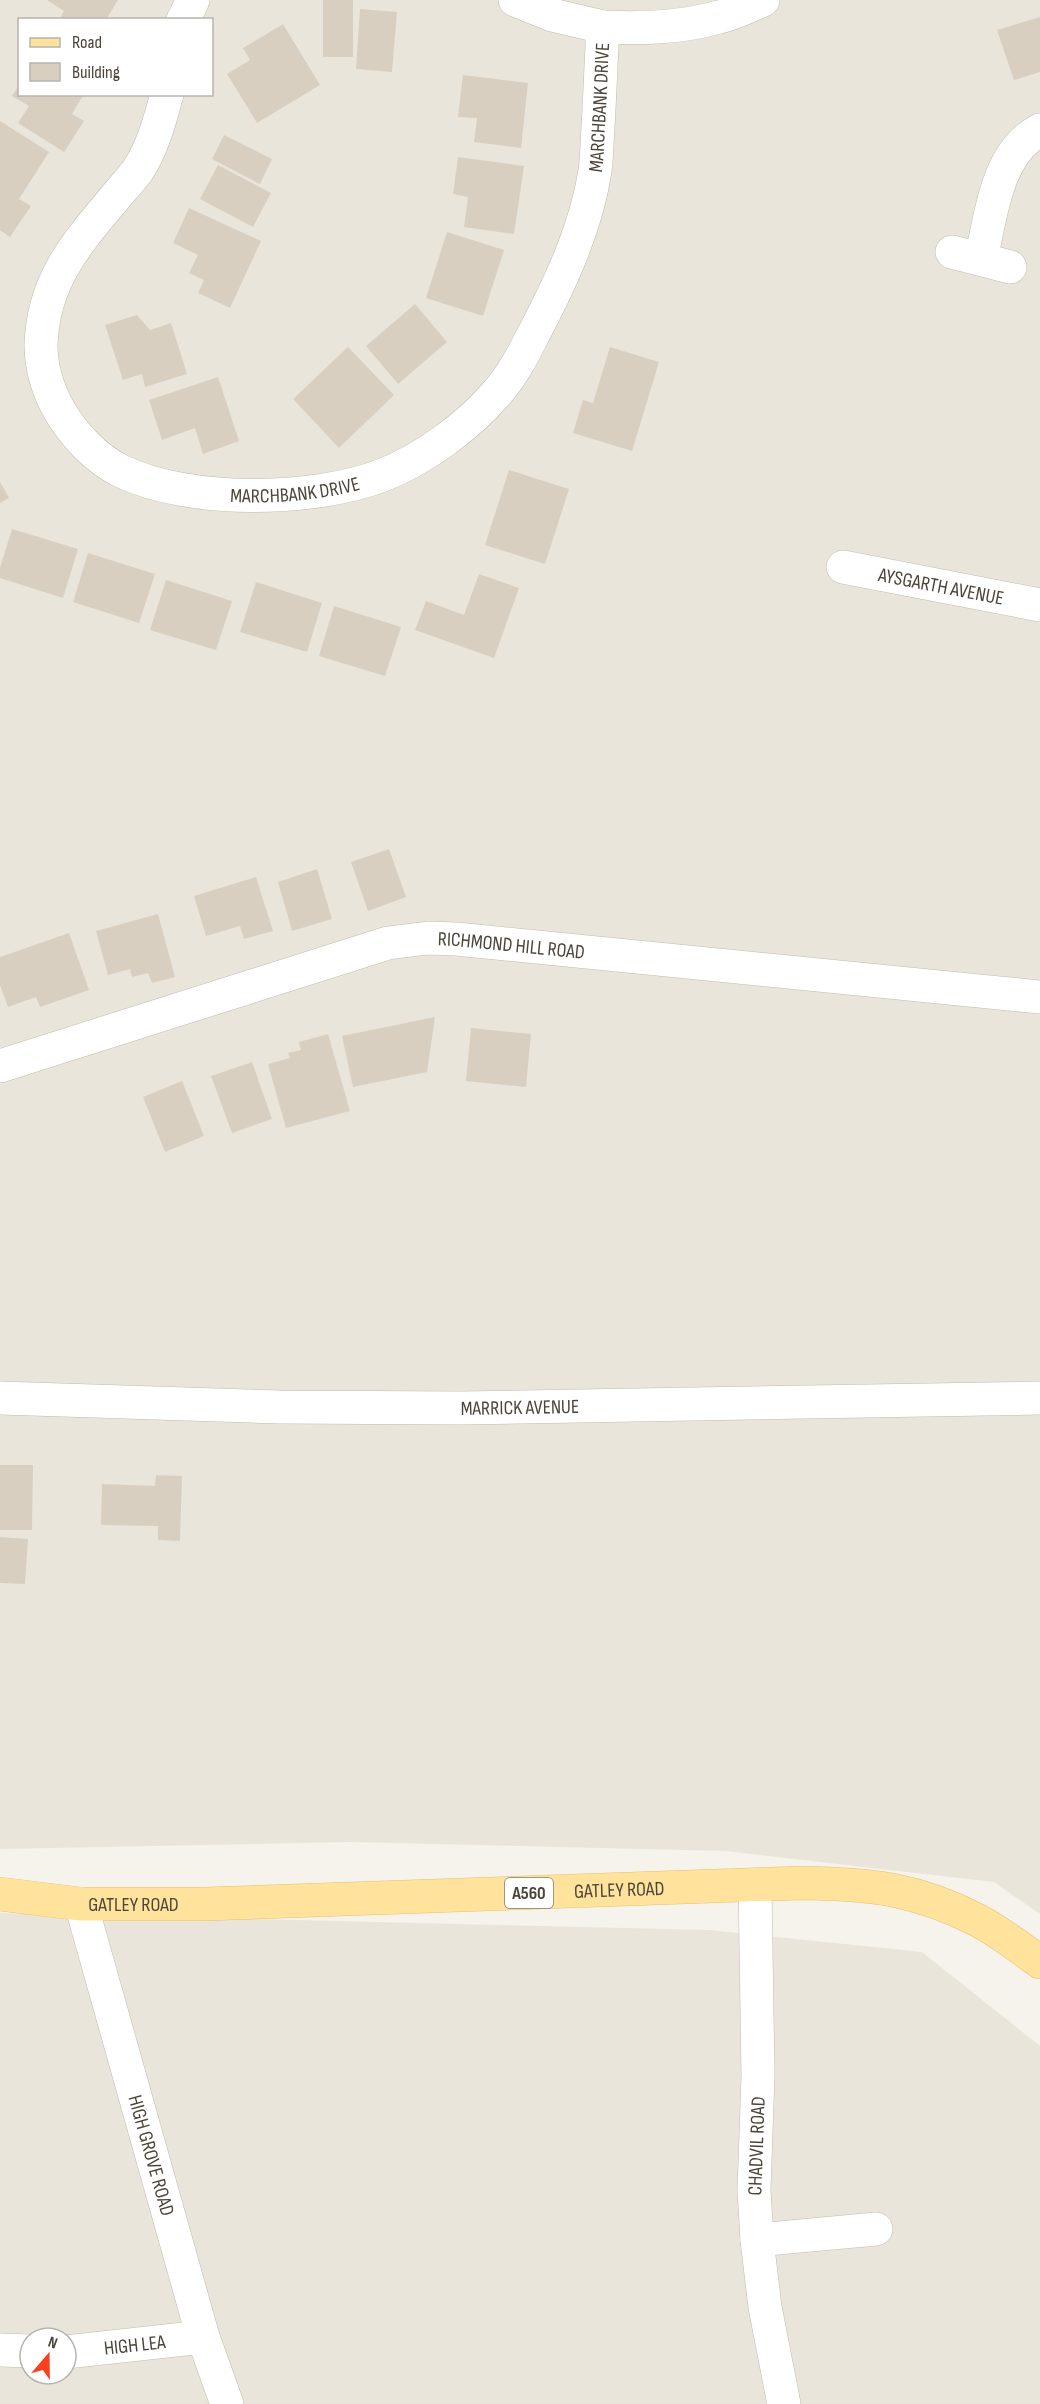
<svg xmlns="http://www.w3.org/2000/svg" width="1040" height="2404" font-family="'Sofia Sans Condensed',sans-serif">
<style>
.residential{fill:#eae5da;fill-rule:evenodd}
.building{fill:#d8cfc1}
.lines{fill:none;stroke-linecap:round;stroke-linejoin:round}
.minor-casing{stroke:#c2bbae;stroke-width:34}
.major-casing{stroke:#e6c16a;stroke-width:34}
.minor{stroke:#fff;stroke-width:33}
.major{stroke:#ffe39c;stroke-width:33}
.labels{text-anchor:middle;stroke-width:4.5;stroke-linejoin:round;paint-order:stroke}
.shield{fill:#fff;stroke:#817c74;stroke-width:1.5}
.shield-label{font-size:18px;font-weight:bold;fill:#4b4439}
.street-label{font-size:20px;fill:#4b4439;stroke:#fff}
</style>
<rect width="100%" height="100%" fill="#f6f3ec"/>
<g class="residential">
<path d="M0 0H1040V1914L994 1882 726 1851 350 1842 0 1849ZM20 20H212V94H20Z"/>
<path d="M0 1913 709 1930 922 1952 1040 2046V2404H0ZM30 2338H66V2374H30Z"/>
</g>
<g class="building">
<path d="M47 0H118L107 18 110 20H59L64 11Z"/>
<rect x="323" y="0" width="30" height="57"/>
<path d="M360 9 397 12 392 72 356 69Z"/>
<path d="M1040 17V72L1014 80 997 30Z"/>
<path d="M283 24 320 85 257 123 227 74 250 60 243 48Z"/>
<path d="M463 75 528 83 521 148 474 142 477 118 458 117Z"/>
<path d="M20 84V94H84L72 114 84 121 64 152 18 123 29 106 12 96Z"/>
<path d="M0 121 49 152 19 199 31 206 10 237 0 230Z"/>
<path d="M224 135 272 159 260 184 212 159Z"/>
<path d="M458 157 524 166 514 234 464 227 468 197 453 194Z"/>
<path d="M218 165 271 193 253 227 200 199Z"/>
<path d="M189 208 261 241 230 308 198 293 204 280 189 273 198 255 173 243Z"/>
<path d="M447 232 504 250 483 316 426 298Z"/>
<path d="M415 304 447 342 398 384 366 346Z"/>
<path d="M137 315 150 330 171 323 187 374 145 387 142 374 123 380 105 325Z"/>
<path d="M348 347 394 395 339 448 293 399Z"/>
<path d="M610 347 659 362 632 451 573 433 583 400 593 403Z"/>
<path d="M218 377 239 441 203 454 195 428 162 440 149 400Z"/>
<path d="M509 470 569 489 545 564 485 545Z"/>
<path d="M0 482 9 498 0 503Z"/>
<path d="M12 529 78 549 63 598 0 578V568Z"/>
<path d="M88 553 155 574 139 623 73 602Z"/>
<path d="M479 574 519 588 494 658 415 630 426 601 464 615Z"/>
<path d="M166 580 232 601 216 650 150 630Z"/>
<path d="M256 582 322 603 307 652 240 632Z"/>
<path d="M334 606 401 627 385 676 319 656Z"/>
<path d="M389 849 406 897 368 911 351 862Z"/>
<path d="M317 869 332 919 292 931 278 882Z"/>
<path d="M256 877 273 931 244 939 240 926 206 936 194 896Z"/>
<path d="M158 914 175 977 152 983 148 973 132 977 130 969 108 975 96 931Z"/>
<path d="M69 933 89 990 40 1007 36 997 8 1007 0 985V957Z"/>
<path d="M435 1017 427 1072 353 1087 342 1036Z"/>
<path d="M471 1028 531 1034 526 1087 466 1081Z"/>
<path d="M328 1034 350 1111 286 1128 268 1064 290 1058 288 1053 301 1050 299 1042Z"/>
<path d="M252 1062 272 1119 232 1133 211 1076Z"/>
<path d="M182 1081 204 1136 165 1152 143 1097Z"/>
<path d="M0 1465H33L32 1530H0Z"/>
<path d="M156 1475 182 1476 180 1541 158 1540V1526L101 1525 102 1484 155 1486Z"/>
<path d="M0 1537 28 1539 25 1584 0 1583Z"/>
</g>
<g class="lines">
<defs>
<g id="minor">
<path d="M183 20 193 0"/>
<path d="M603 27C642 29 680 28 719 17 734 14 749 6 763 0"/>
<path id="s1" d="M167 94C160 120 153 147 138 170 132 178 125 186 118 194 78 242 43 279 41 345 41 368 48 390 59 410 73 434 96 459 121 471 189 504 313 502 383 475 422 460 467 427 494 396 511 378 523 355 534 333 561 282 586 228 595 171 597 156 597 141 598 127 600 94 601 61 603 27L552 15 515 0"/>
<path d="M952 252 1010 267"/>
<path d="M981 259C991 216 996 153 1040 130"/>
<path id="s2" d="M843 567 1040 605"/>
<path id="s3" d="M0 1066 388 943 428 938 456 939 1040 997"/>
<path id="s4" d="M0 1398 280 1407 461 1408 1040 1398"/>
<path d="M755 1885 758 2075 754 2190 757 2240 765 2307 784 2404"/>
<path id="s5" d="M81 1904 203 2337 227 2404"/>
<path d="M757 2240 876 2229"/>
<path d="M0 2350 30 2351"/>
<path id="s6" d="M66 2352 203 2337"/>
</g>
<g id="major">
<path id="s7" d="M0 1894 81 1904H204L801 1883C869 1884 916 1888 979 1921 1000 1932 1020 1948 1040 1962"/>
</g>
</defs>
<use href="#minor" class="minor-casing"/>
<use href="#major" class="major-casing"/>
<use href="#minor" class="minor"/>
<use href="#major" class="major"/>
</g>
<g class="labels">
<rect class="shield" x="505" y="1878" width="48" height="30" rx="4.5"/>
<g class="shield-label">
<text x="529" y="1899">A560</text>
</g>
<g class="street-label">
<text dy="7" stroke="none"><textPath href="#s1" startOffset="1160">MARCHBANK DRIVE</textPath></text>
<text dy="7" stroke="none"><textPath href="#s1" startOffset="620">MARCHBANK DRIVE</textPath></text>
<text dy="7" stroke="none"><textPath href="#s2" startOffset="100">AYSGARTH AVENUE</textPath></text>
<text dy="7" stroke="none"><textPath href="#s3" startOffset="531">RICHMOND HILL ROAD</textPath></text>
<text dy="7" stroke="none"><textPath href="#s4" startOffset="520">MARRICK AVENUE</textPath></text>
<text dy="7" stroke="none"><textPath href="#s7" startOffset="620">GATLEY ROAD</textPath></text>
<text dy="7" stroke="none"><textPath href="#s7" startOffset="134">GATLEY ROAD</textPath></text>
<text transform="translate(756 2146) rotate(-88)" y="7">CHADVIL ROAD</text>
<text dy="7" stroke="none"><textPath href="#s5" startOffset="261">HIGH GROVE ROAD</textPath></text>
<text dy="7" stroke="none"><textPath href="#s6" startOffset="69">HIGH LEA</textPath></text>
</g>
</g>
<rect x="18" y="18" width="195" height="78" fill="#ffffff" stroke="#b7b4b0" stroke-width="1.5"/>
<rect x="30" y="38" width="30" height="9" fill="#ffe39c" stroke="#b7b4b0" stroke-width="1.5"/>
<text x="72" y="48" font-size="18" fill="#4b4439">Road</text>
<rect x="30" y="63" width="30" height="18" fill="#d8cfc1" stroke="#b7b4b0" stroke-width="1.5"/>
<text x="72" y="78" font-size="18" fill="#4b4439">Building</text>
<g transform="translate(48 2356) rotate(20)"><circle r="28" fill="#ffffff" stroke="#b7b4b0" stroke-width="1.5"/>
<path d="M0-4.5L10 22L0 15L-10 22Z" fill="#fc3f1d"/>
<text y="-9" font-size="16" font-weight="bold" text-anchor="middle" fill="#4b4439">N</text>
</g>
</svg>
